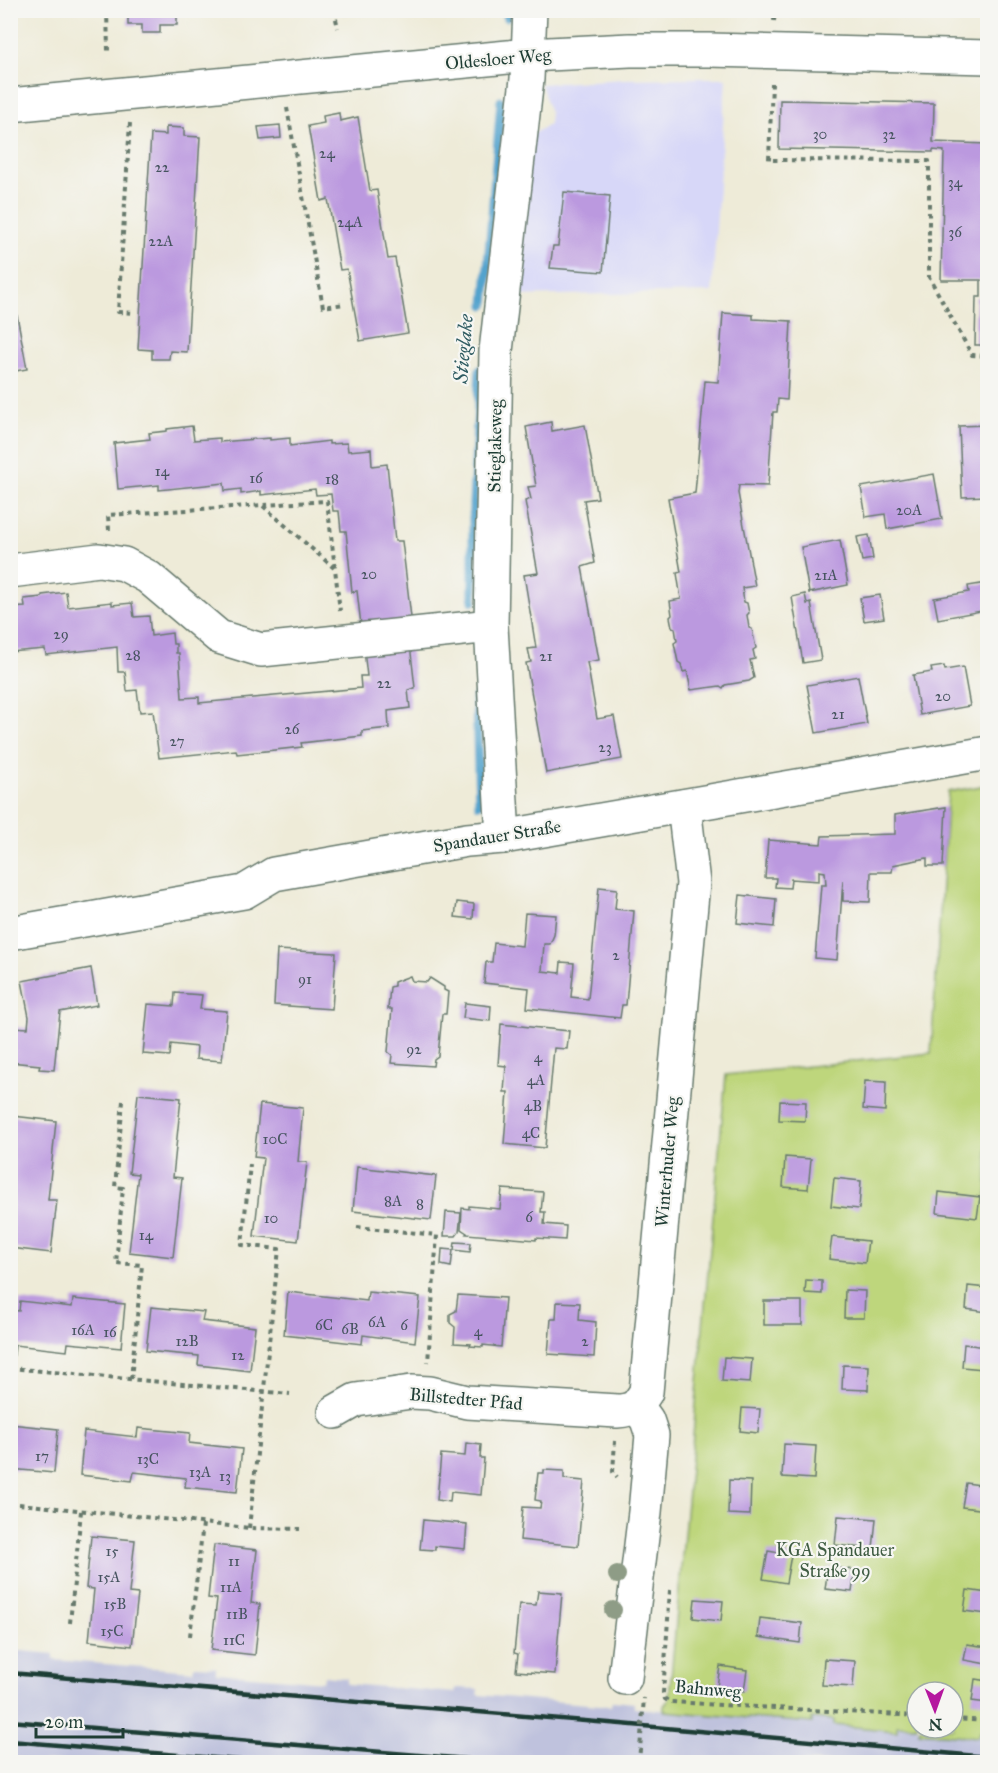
<svg xmlns="http://www.w3.org/2000/svg" width="998" height="1773" font-family="'IM FELL Great Primer',serif">
<style>
.built{fill:#d7d7f8}
.industrial{fill:#bfc2dd}
.green{fill:#bed67b;stroke:#6e8a58;stroke-width:1.5}
.lines{fill:none;stroke-linecap:round;stroke-linejoin:round}
.stream{stroke:#53a3cd;stroke-width:9}
.building{fill:#bb99df}
.minor-casing{stroke:#677a6d;stroke-width:36}
.path{stroke:#677a6d;stroke-width:4;stroke-dasharray:4.5 4.5;stroke-linecap:butt}
.minor{stroke:#fff;stroke-width:33}
.rail{stroke:#1f3d34;stroke-width:4.5}
.path-bridge{stroke:#677a6d;stroke-width:4;stroke-dasharray:4.5 4.5;stroke-linecap:butt}
.tree{fill:#8e9c86}
.labels{text-anchor:middle;stroke-width:4.5;stroke-linejoin:round;paint-order:stroke}
.number-label{font-size:15px;fill:#46545f}
.street-label{font-size:18px;fill:#1f3d34;stroke:#f6f6f2}
.park-label{font-size:18px;fill:#3f5c42;stroke:#f6f6f2}
.water-label{font-size:20px;font-style:italic;fill:#2f5c62;stroke:#f6f6f2}
</style>
<rect width="100%" height="100%" fill="#f6f6f2"/>
<filter id="ink" filterUnits="userSpaceOnUse"><feTurbulence type="fractalNoise" baseFrequency=".0167" numOctaves="2"/><feDisplacementMap in="SourceGraphic" scale="12" xChannelSelector="R" yChannelSelector="G"/><feConvolveMatrix kernelMatrix="1 2 1 2 8 2 1 2 1" color-interpolation-filters="sRGB"/></filter>
<filter id="wash" filterUnits="userSpaceOnUse"><feTurbulence type="fractalNoise" baseFrequency=".008" numOctaves="4" result="noise"/><feDisplacementMap in="SourceGraphic" scale="24" xChannelSelector="R" yChannelSelector="G"/><feGaussianBlur stdDeviation="1.35" result="paint"/><feColorMatrix in="noise" values="0 0 0 0 0 0 0 0 0 0 0 0 0 0 0 0 0 1.4 0 .05"/><feComposite in="paint" operator="in"/></filter>
<g filter="url(#wash)">
<rect width="100%" height="100%" fill="#eeebd8"/>
<path class="built" d="M706 78H726L712 292 509 296 530 136 549 124 550 113 541 84 625 79Z"/>
<path class="industrial" d="M10 1650 54 1654V1660L193 1671 194 1666 216 1667V1673L323 1682 324 1676 347 1678V1684L455 1693 456 1688 478 1689V1695L611 1706 612 1701 634 1703V1708L811 1723 812 1718 835 1720 834 1724 897 1730V1725L917 1726V1728H920V1732L978 1737 979 1732 987 1733V1762H68L45 1761 44 1762H21V1758L11 1757Z"/>
<path class="green" d="M987 785V1733L979 1732 978 1737 919 1732 920 1728H953V1692H917V1726L897 1725V1731L834 1725V1720L812 1718V1723L664 1711V1706L669 1699 726 1075 931 1053 948 792Z"/>
<g class="lines">
<g class="stream">
<path d="M507 17 508 10"/>
<path d="M485 305 501 101"/>
<path d="M473 601V504L480 370"/>
<path d="M476 697 479 804"/>
</g>
</g>
<g id="blocks">
<g class="building">
<path d="M128 10H177V25H160V33H142V25H128Z"/>
<path d="M780 100 934 103 933 142 987 144V345H975L976 297H981V280H941L944 151 933 150V152L779 149Z"/>
<path d="M339 113 340 121 358 117 370 191 377 190 388 259 395 258 408 333 360 341 347 269 340 270 328 199 321 201 308 126 324 123 323 116Z"/>
<path d="M280 125 281 138 260 140 258 127Z"/>
<path d="M166 127 184 128V136L200 137 187 352 170 351 169 359H152V350L138 349 151 134 166 135Z"/>
<path d="M564 192 610 196 603 272 550 268 553 246H558Z"/>
<path d="M13 294 27 369 10 372V295Z"/>
<path d="M723 313 753 315V319L791 321 787 400 778 399 777 412H773L768 486 739 485 738 493 755 586 742 588 744 602 747 603 749 613 747 615 749 628 752 629 756 648 753 650 755 659 750 660 754 678 749 681 725 685 723 688 720 686 691 690 687 671 683 672 681 664 678 662 674 643 677 641 675 628 672 627 670 617 672 615 670 601 681 599 677 573 681 572 668 498 695 493 705 381 718 382Z"/>
<path d="M551 422 552 431 585 425 598 498 584 500 595 563 582 567 599 660 587 662 597 719 614 716 622 759 546 773 526 663 531 662 528 649 536 648 524 575 538 573 525 501 531 499 528 487 536 486 526 427Z"/>
<path d="M987 425V496L962 497 959 426Z"/>
<path d="M192 426 194 440 220 438V442L270 438V440L290 438V446L329 441V444L347 443 348 451 371 449 372 466 387 464 395 541H402L412 626 408 627 415 688 408 690 410 708 388 711 389 728 362 731V736L301 743 302 747 237 754 236 750 159 758 153 711 140 712 137 690 127 691 125 672H118L117 647 46 655 45 649 10 652V608L25 607 24 599 42 597V595L66 592 68 607 112 602V605L132 603 134 617 149 616 151 636 172 633 173 644H176V653H179L182 698 199 697V703L361 688 360 676H367L357 591 352 592 346 531H341L339 511H333L331 494 316 495 315 489 261 495V491L241 494V489L225 491 224 483 159 490V485L118 489 114 443 150 439 149 433 167 431V429Z"/>
<path d="M934 474 942 519 887 529 885 514 866 517 861 487Z"/>
<path d="M869 535 873 559 862 561 857 537Z"/>
<path d="M840 540 848 585 809 593 801 547Z"/>
<path d="M987 583V610L938 619 934 598 969 592 968 586Z"/>
<path d="M805 594 807 604 811 603 821 660 803 663 792 597Z"/>
<path d="M880 595 884 618 864 621 860 598Z"/>
<path d="M944 666 945 670 963 667 970 706 920 715 913 675 932 672 931 668Z"/>
<path d="M858 676 867 724 816 733 807 685Z"/>
<path d="M946 807 943 866H927V858L893 865 892 872H871L870 902 843 901V880L837 960 815 958 821 885H826L825 872 819 871V881L791 879 790 888 775 887 776 878H765L768 840 821 844 822 836 895 834V815Z"/>
<path d="M599 887 617 889 615 909 634 911 626 1005H622L620 1018 527 1008 529 988 484 983 486 962H492L494 943 522 946 525 913 556 915 554 935 550 944H544L542 971 560 973 561 962 574 963 571 997 588 999Z"/>
<path d="M740 895 776 899 774 927 737 923Z"/>
<path d="M457 902 474 904 473 919 455 917Z"/>
<path d="M277 950 336 953 332 1009 274 1005Z"/>
<path d="M91 968 97 1005 60 1012 54 1070 39 1069 40 1065 10 1062 13 1027 28 1028 29 1017 22 981Z"/>
<path d="M410 976 412 981 427 982 430 978 444 987V990L448 992 446 1014H442L438 1056 434 1059 433 1066 391 1063 392 1055 388 1052 392 1009H388L390 987 394 986V982Z"/>
<path d="M175 993 202 995 200 1009 227 1011 222 1061 196 1059 197 1047 171 1044 170 1056 143 1054 148 1004 174 1006Z"/>
<path d="M465 1003 491 1006 490 1021 463 1018Z"/>
<path d="M501 1024 569 1031 567 1049 554 1048 545 1148 504 1144 508 1092H504L506 1066 498 1065Z"/>
<path d="M865 1081 886 1082 885 1111 863 1109Z"/>
<path d="M138 1094 181 1098 173 1177 182 1178 173 1257 129 1252 138 1174 129 1173Z"/>
<path d="M780 1101 806 1102 805 1121 779 1120Z"/>
<path d="M260 1104 303 1108 298 1162H307L298 1241 254 1236 263 1158 254 1157Z"/>
<path d="M13 1116 56 1121 48 1200H57L51 1253 10 1248V1220L13 1196H10V1136Z"/>
<path d="M785 1157 811 1159 808 1189 783 1187Z"/>
<path d="M357 1167 436 1176 431 1220 353 1211Z"/>
<path d="M834 1178 861 1181 859 1209 831 1206Z"/>
<path d="M502 1189 543 1192 541 1212H545L544 1224 566 1226 565 1240 536 1238V1240L466 1234 467 1233 461 1229 462 1208 469 1209V1206L500 1209Z"/>
<path d="M939 1192 980 1197 977 1218 937 1213Z"/>
<path d="M446 1212 461 1213 459 1232 456 1236H444Z"/>
<path d="M832 1237 868 1241 865 1263 829 1259Z"/>
<path d="M455 1242 471 1243 470 1252 454 1250Z"/>
<path d="M442 1249 453 1250 451 1267 441 1265Z"/>
<path d="M806 1280 822 1281V1294L805 1293Z"/>
<path d="M968 1286 987 1288V1312L966 1309Z"/>
<path d="M845 1290 865 1291 864 1318H844Z"/>
<path d="M288 1292 367 1301 368 1292 420 1297 415 1342 363 1335 362 1344 284 1335Z"/>
<path d="M458 1295 505 1298 501 1347 483 1345V1347L470 1346 471 1344 454 1343 455 1327 450 1323V1314L456 1311Z"/>
<path d="M73 1299 125 1304 121 1348 68 1343 67 1351 15 1345 14 1355 10 1354V1310L19 1311 20 1301 72 1307Z"/>
<rect x="764" y="1301" width="38" height="24"/>
<path d="M557 1302 580 1303 579 1320 596 1322 594 1357 548 1354 551 1319H556Z"/>
<path d="M151 1307 204 1312 202 1321 255 1327 250 1371 198 1365 199 1356 146 1351Z"/>
<path d="M964 1344 985 1347 983 1369 962 1367Z"/>
<path d="M724 1357 752 1359 750 1383 722 1381Z"/>
<path d="M843 1365 869 1366 868 1390 842 1389Z"/>
<path d="M742 1408 760 1409 758 1433 740 1431Z"/>
<path d="M10 1424 58 1429 54 1473 10 1469Z"/>
<path d="M138 1428 190 1433 189 1443 242 1449 237 1492 185 1487 186 1478 134 1472 132 1481 80 1475 84 1431 137 1437Z"/>
<path d="M466 1443 481 1445 480 1458H484L481 1495 451 1492 450 1502 437 1500 441 1454 465 1456Z"/>
<path d="M784 1444 816 1446 814 1479 782 1477Z"/>
<path d="M544 1470 564 1471V1479L584 1481 578 1546 520 1540 523 1507 540 1508 541 1501 535 1500 538 1473H544Z"/>
<path d="M729 1480 751 1481 750 1515 728 1514Z"/>
<path d="M966 1483 987 1486V1510L962 1507Z"/>
<path d="M838 1516 876 1519 873 1549 835 1545Z"/>
<path d="M423 1520 467 1524 465 1549 435 1546V1550L420 1549Z"/>
<path d="M91 1536 135 1540 129 1593 138 1594 132 1646 89 1641 94 1589 86 1588Z"/>
<path d="M214 1545 257 1550 251 1603 260 1604 255 1655 211 1650 217 1599 208 1598Z"/>
<path d="M768 1551 791 1555 786 1583 763 1579Z"/>
<path d="M828 1567 855 1570 852 1592 825 1589Z"/>
<path d="M10 1583 16 1584 12 1620H10Z"/>
<path d="M967 1590 987 1593V1614L964 1611Z"/>
<path d="M538 1591 562 1593 555 1674 516 1671 518 1654 514 1653 519 1604 536 1605Z"/>
<path d="M695 1599 723 1601 721 1621 693 1618Z"/>
<path d="M760 1618 802 1623 800 1643 758 1637Z"/>
<path d="M967 1644 987 1647V1664L964 1660Z"/>
<path d="M824 1659 855 1661 853 1687 822 1685Z"/>
<path d="M720 1666 747 1670 744 1691 717 1687Z"/>
<path d="M975 1679 987 1681V1703L972 1701Z"/>
</g>
</g>
</g>
<g filter="url(#ink)">
<use href="#blocks" fill-opacity="0" stroke="#677a6d" stroke-width="1.5"/>
<g class="lines">
<defs>
<g id="minor">
<path d="M10 105 528 55 630 50H709L988 57"/>
<path d="M10 571 99 560 124 564 148 577 219 637 261 650 491 626"/>
<path d="M503 837 491 626 496 351 527 79 530 10"/>
<path d="M10 933 244 892 274 874 467 840 503 837 988 753"/>
<path d="M335 1412 356 1400 411 1392 430 1393 467 1402 617 1411C635 1410 637 1406 646 1392L693 883 684 806"/>
<path d="M625 1678 645 1512 652 1435 647 1420 637 1406"/>
</g>
</defs>
<use href="#minor" class="minor-casing"/>
<g class="path">
<path d="M107 10 108 51"/>
<path d="M334 10 338 28"/>
<path d="M774 21 775 10"/>
<path d="M772 83 769 160 929 161V277L972 355 988 356"/>
<path d="M287 108 323 307 345 304"/>
<path d="M130 123 118 312 135 313"/>
<path d="M263 506 334 568"/>
<path d="M109 530 108 515 327 501 340 611"/>
<path d="M123 1101 115 1187 123 1188 116 1263 142 1265 131 1379"/>
<path d="M357 1227 437 1235 428 1362"/>
<path d="M10 1368 290 1394"/>
<path d="M615 1441 613 1472 617 1477"/>
<path d="M10 1503 249 1528 300 1529"/>
<path d="M249 1528 279 1249 242 1245 250 1164"/>
<path d="M670 1590 663 1693 665 1699 670 1702 917 1716"/>
<path d="M70 1623 81 1511"/>
<path d="M190 1636 203 1524"/>
<path d="M953 1719 988 1721"/>
</g>
<use href="#minor" class="minor"/>
<g class="rail">
<path d="M10 1673 621 1724 988 1757"/>
<path d="M10 1721 503 1762"/>
<path d="M10 1741 264 1762"/>
</g>
<path class="path-bridge" d="M639 1762 644 1698"/>
</g>
<g class="tree">
<circle cx="617" cy="1575" r="9"/>
<circle cx="613" cy="1610" r="9"/>
</g>
</g>
<g class="labels">
<g class="number-label">
<text x="820" y="139">30</text>
<text x="889" y="139">32</text>
<text x="327" y="158">24</text>
<text x="162" y="172">22</text>
<text x="955" y="187">34</text>
<text x="350" y="227">24A</text>
<text x="955" y="237">36</text>
<text x="161" y="246">22A</text>
<text x="162" y="476">14</text>
<text x="256" y="483">16</text>
<text x="332" y="484">18</text>
<text x="909" y="515">20A</text>
<text x="369" y="579">20</text>
<text x="826" y="580">21A</text>
<text x="61" y="639">29</text>
<text x="133" y="660">28</text>
<text x="546" y="661">21</text>
<text x="384" y="688">22</text>
<text x="943" y="701">20</text>
<text x="838" y="719">21</text>
<text x="292" y="734">26</text>
<text x="177" y="746">27</text>
<text x="605" y="752">23</text>
<text x="616" y="960">2</text>
<text x="305" y="984">91</text>
<text x="414" y="1054">92</text>
<text x="538" y="1062">4</text>
<text x="536" y="1085">4A</text>
<text x="533" y="1111">4B</text>
<text x="531" y="1138">4C</text>
<text x="275" y="1144">10C</text>
<text x="393" y="1206">8A</text>
<text x="420" y="1209">8</text>
<text x="529" y="1222">6</text>
<text x="271" y="1223">10</text>
<text x="146" y="1240">14</text>
<text x="377" y="1327">6A</text>
<text x="324" y="1330">6C</text>
<text x="404" y="1330">6</text>
<text x="350" y="1334">6B</text>
<text x="83" y="1335">16A</text>
<text x="478" y="1336">4</text>
<text x="110" y="1337">16</text>
<text x="187" y="1346">12B</text>
<text x="585" y="1346">2</text>
<text x="238" y="1360">12</text>
<text x="42" y="1461">17</text>
<text x="148" y="1464">13C</text>
<text x="200" y="1477">13A</text>
<text x="225" y="1481">13</text>
<text x="112" y="1556">15</text>
<text x="234" y="1566">11</text>
<text x="109" y="1582">15A</text>
<text x="231" y="1592">11A</text>
<text x="115" y="1609">15B</text>
<text x="237" y="1619">11B</text>
<text x="112" y="1636">15C</text>
<text x="234" y="1645">11C</text>
</g>
<g class="street-label">
<text transform="translate(498 59) rotate(-5)" y="6">Oldesloer Weg</text>
<text transform="translate(495 446) rotate(-89)" y="6">Stieglakeweg</text>
<text transform="translate(497 836) rotate(-9)" y="6">Spandauer Straße</text>
<text transform="translate(667 1162) rotate(-85)" y="6">Winterhuder Weg</text>
<text transform="translate(466 1399) rotate(5)" y="6">Billstedter Pfad</text>
<text transform="translate(708 1689) rotate(5)" y="6">Bahnweg</text>
</g>
<g class="park-label">
<text x="835" y="1556">KGA Spandauer<tspan x="835" dy="21">Straße 99</tspan></text>
</g>
<g class="water-label">
<text transform="translate(463 349) rotate(-85)" y="7">Stieglake</text>
</g>
</g>
<rect width="998" height="1773" fill="none" stroke="#f6f6f2" stroke-width="36"/>
<g transform="translate(935 1710) rotate(179)"><circle r="28" fill="#f6f6f2" stroke="#a0aca6" stroke-width="1.5"/>
<path d="M0-4.5L10 22L0 15L-10 22Z" fill="#b5179e"/>
<text y="-9" font-size="16" font-weight="bold" text-anchor="middle" fill="#1f3d34">N</text>
</g>
<path d="M36 1728v9h87v-9" fill="none" stroke="#1f3d34" stroke-width="3"/>
<text x="45" y="1728" font-size="18" fill="#1f3d34" stroke="#f6f6f2" stroke-width="4.5" paint-order="stroke">20 m</text>
</svg>
